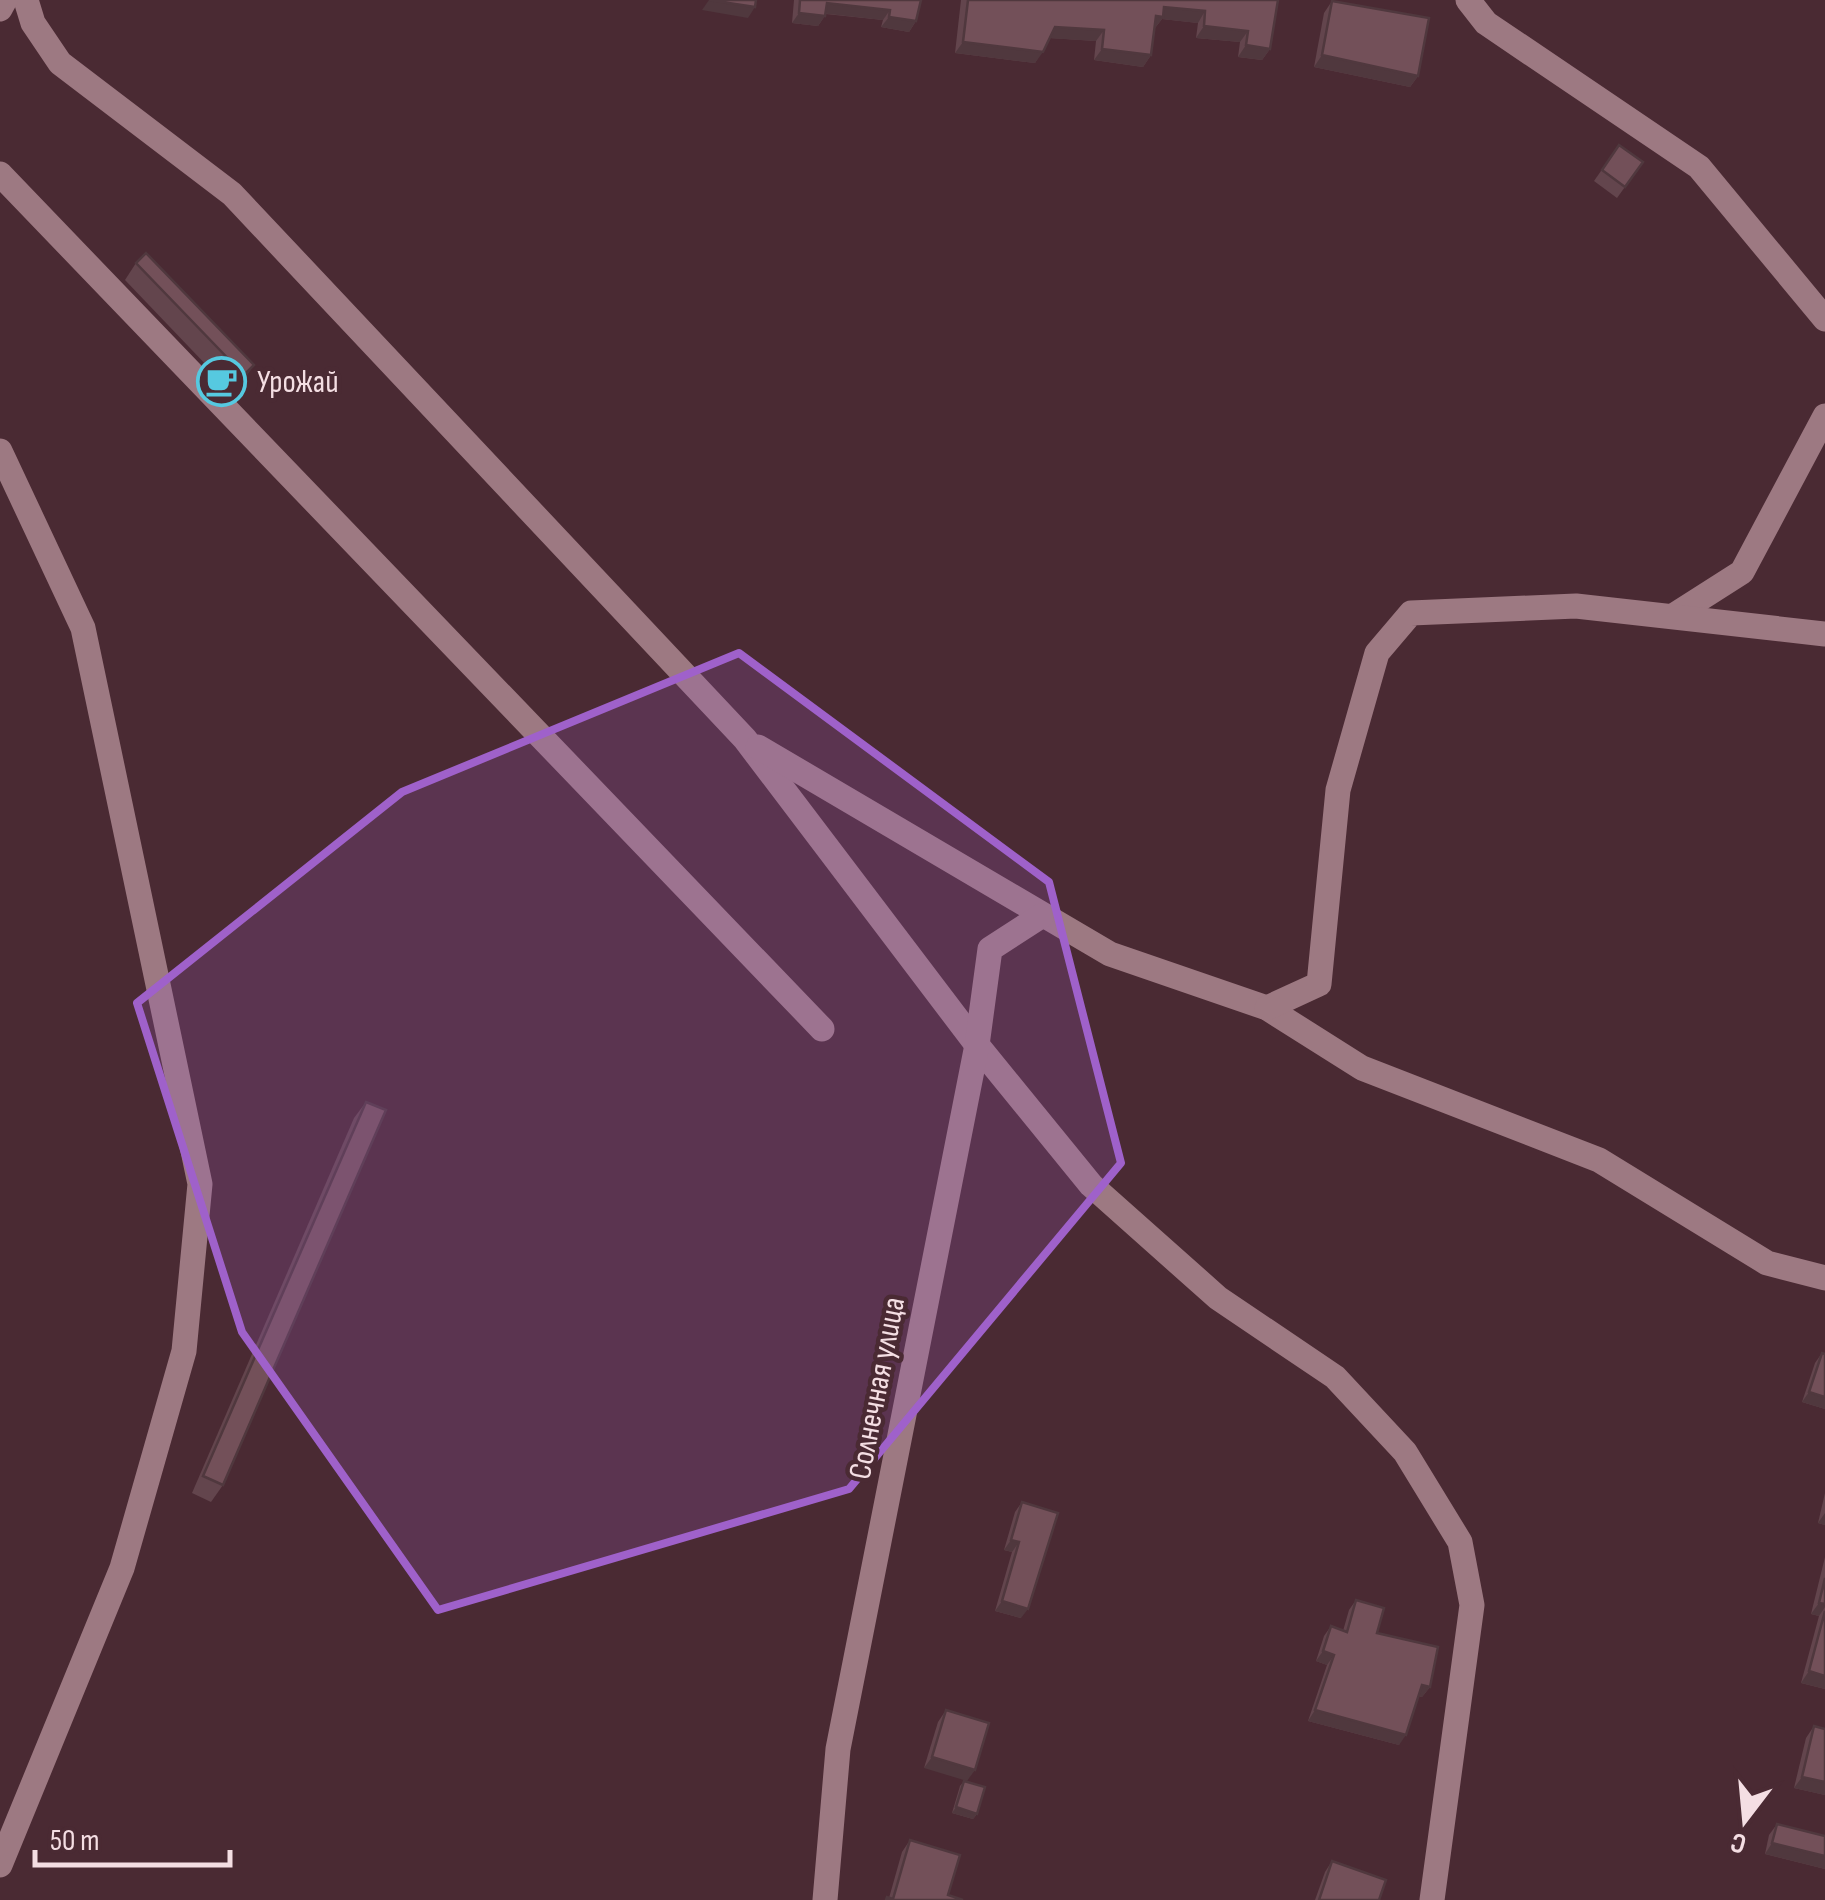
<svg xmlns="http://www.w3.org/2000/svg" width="1825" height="1900" font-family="'Sofia Sans Condensed',sans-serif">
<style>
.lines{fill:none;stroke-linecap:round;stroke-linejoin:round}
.minor{stroke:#9d7982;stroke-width:25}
.wall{fill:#63454d}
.shaded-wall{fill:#50383e}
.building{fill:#735059;stroke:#50383e;stroke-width:2.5}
.marked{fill:#9f61ca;fill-opacity:0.2;stroke:#9f61ca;stroke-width:8;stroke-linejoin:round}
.labels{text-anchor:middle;stroke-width:9;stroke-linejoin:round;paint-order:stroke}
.poi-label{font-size:32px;fill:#f4dee3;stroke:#4a2a33;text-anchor:start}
.street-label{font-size:32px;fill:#f4dee3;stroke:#4a2a33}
</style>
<rect width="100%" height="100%" fill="#4a2a33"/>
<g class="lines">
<g class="minor">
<path d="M26 0 33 23 60 63 232 194 745 739 977 1045 1091 1185 1218 1298 1335 1377 1405 1452 1460 1542 1472 1605 1432 1900"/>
<path d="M1468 0 1486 23 1699 167 1825 319"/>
<path d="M0 9 5 0"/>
<path d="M0 174 822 1029"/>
<path d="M0 451 83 628 200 1184 184 1351 122 1568 0 1865"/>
<path d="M1673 616 1742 572 1825 416"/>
<path d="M758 747 1110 954 1267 1008 1362 1068 1599 1160 1767 1263 1825 1278"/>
<path d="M1267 1008 1319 984 1338 790 1377 653 1411 613 1576 606 1825 634"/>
<path d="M825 1900 838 1749 977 1045 990 949 1041 916"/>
</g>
</g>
<g class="wall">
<path d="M794 0H921L916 21 909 32 881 27 883 20 826 14 818 26 792 23Z"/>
<path d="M961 0H1278L1270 49 1262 60 1238 57 1240 42 1196 38 1198 23 1162 19 1155 28 1151 55 1143 67 1094 60 1096 41 1050 38 1035 63 955 53Z"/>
<path d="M1332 1 1418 76 1410 87 1314 67 1324 13Z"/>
<path d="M1619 145 1643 162 1617 198 1594 181Z"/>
<path d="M136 263 254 365 242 382 232 392 125 280Z"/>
<path d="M366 1102 223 1485 211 1502 192 1493 354 1118Z"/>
<path d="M1822 1353 1825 1409 1802 1402 1815 1363Z"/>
<path d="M1825 1493V1525L1818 1523Z"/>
<path d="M1022 1502 1021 1618 995 1611 1012 1552 1004 1550 1015 1512Z"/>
<path d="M1825 1557V1689L1801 1683 1819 1616 1811 1614Z"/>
<path d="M1356 1600 1377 1633 1430 1687 1422 1697 1418 1696 1399 1745 1308 1721 1327 1665 1316 1661 1324 1636 1331 1626 1343 1631 1349 1610Z"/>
<path d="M946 1710 989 1723 924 1768 938 1722Z"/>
<path d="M1814 1726 1825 1795 1794 1788 1806 1738Z"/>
<path d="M964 1781 977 1814 973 1819 952 1813 960 1786Z"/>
<path d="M1777 1824 1825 1836V1869L1765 1854 1769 1835Z"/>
<path d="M910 1840 948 1895 963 1900H885L887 1897 889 1898 902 1852Z"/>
<path d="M1332 1861 1379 1900H1315L1325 1872Z"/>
</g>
<g class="shaded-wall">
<path d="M709 0 755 7 748 18 702 10Z"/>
<path d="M827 3 890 10 883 20 820 13Z"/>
<path d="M1164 7 1205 11 1198 23 1162 19 1155 28 1148 27Z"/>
<path d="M799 13 825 16 818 26 792 23Z"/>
<path d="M889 17 916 21 909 32 881 27Z"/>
<path d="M1204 26 1248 31 1240 42 1196 38Z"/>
<path d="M1055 27 1104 30 1096 41 1047 38Z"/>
<path d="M963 42 1043 52 1035 63 955 53Z"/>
<path d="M1246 45 1270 49 1262 60 1238 57Z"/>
<path d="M1102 49 1151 55 1143 67 1094 60Z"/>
<path d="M1322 55 1418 76 1410 87 1314 67Z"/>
<path d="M254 365 242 382 232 392 244 375Z"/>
<path d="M1809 1392 1825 1397V1409L1802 1402Z"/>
<path d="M1825 1513V1525L1818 1523Z"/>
<path d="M1011 1540 1019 1542 1012 1552 1004 1550Z"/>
<path d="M1002 1601 1028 1609 1021 1618 995 1611Z"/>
<path d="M1819 1603 1825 1604V1607L1819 1616 1811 1614Z"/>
<path d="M1323 1651 1334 1655 1327 1665 1316 1661Z"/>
<path d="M1809 1671 1825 1676V1689L1801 1683Z"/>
<path d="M1422 1685 1430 1687 1422 1697 1415 1695Z"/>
<path d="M1315 1710 1406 1735 1399 1745 1308 1721Z"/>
<path d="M932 1757 975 1770 967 1781 924 1768Z"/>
<path d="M1802 1777 1825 1782V1795L1794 1788Z"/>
<path d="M956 1807 977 1814 973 1819 952 1813Z"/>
<path d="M1772 1843 1825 1856V1869L1765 1854Z"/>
</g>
<g class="building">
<path d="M709 0H756L755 7Z"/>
<path d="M800 0H921L916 21 889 17 890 10 827 3 825 16 799 13Z"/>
<path d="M968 0H1278L1270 49 1246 45 1248 31 1204 26 1205 11 1164 7 1163 17 1156 16 1151 55 1102 49 1104 30 1055 27 1043 52 963 42Z"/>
<path d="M1332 1 1429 18 1418 76 1322 55Z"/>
<path d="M1619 145 1643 162 1625 187 1602 170Z"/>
<path d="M146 253 254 365 244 375 136 263Z"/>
<path d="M366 1102 386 1110 223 1485 203 1476Z"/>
<path d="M1822 1353 1825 1354V1397L1809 1392Z"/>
<path d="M1022 1502 1058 1513 1028 1609 1002 1601 1019 1542 1011 1540Z"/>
<path d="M1825 1578V1604L1819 1603Z"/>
<path d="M1356 1600 1384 1608 1377 1633 1438 1647 1430 1687 1422 1685 1406 1735 1315 1710 1334 1655 1323 1651 1331 1626 1347 1632Z"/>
<path d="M1825 1611V1676L1809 1671Z"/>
<path d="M946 1710 989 1723 975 1770 932 1757Z"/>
<path d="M1814 1726 1825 1729V1782L1802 1777Z"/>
<path d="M964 1781 985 1787 977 1814 956 1807Z"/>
<path d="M1777 1824 1825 1836V1856L1772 1843Z"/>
<path d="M910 1840 960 1855 948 1895 963 1900H886L887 1897 893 1899Z"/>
<path d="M1332 1861 1386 1880 1379 1900H1319Z"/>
</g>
<path class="marked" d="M739 653 1049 882 1121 1163 849 1489 438 1610 242 1332 137 1003 402 792Z"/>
<defs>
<symbol id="cafe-ring" viewBox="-11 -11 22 22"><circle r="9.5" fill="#4a2a33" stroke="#56c9e0" stroke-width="1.5"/><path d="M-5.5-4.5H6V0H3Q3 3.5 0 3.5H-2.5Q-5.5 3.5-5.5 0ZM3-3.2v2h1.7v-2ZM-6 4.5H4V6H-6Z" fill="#56c9e0"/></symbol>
</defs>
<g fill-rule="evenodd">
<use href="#cafe-ring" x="194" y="354" width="55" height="55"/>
</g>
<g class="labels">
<g class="poi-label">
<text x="257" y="392">Урожай</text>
</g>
<g class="street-label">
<text transform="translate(876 1388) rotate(-79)" y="11">Солнечная улица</text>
</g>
</g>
<g transform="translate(1745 1820) rotate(196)" stroke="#4a2a33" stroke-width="8" paint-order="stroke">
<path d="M0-8L18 38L0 25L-18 38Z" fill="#f4dee3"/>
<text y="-15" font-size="28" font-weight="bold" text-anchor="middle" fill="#f4dee3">С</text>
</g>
<path d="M35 1850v15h195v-15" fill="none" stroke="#f4dee3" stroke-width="5"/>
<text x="50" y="1850" font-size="30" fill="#f4dee3" stroke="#4a2a33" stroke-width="8" paint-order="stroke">50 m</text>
</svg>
